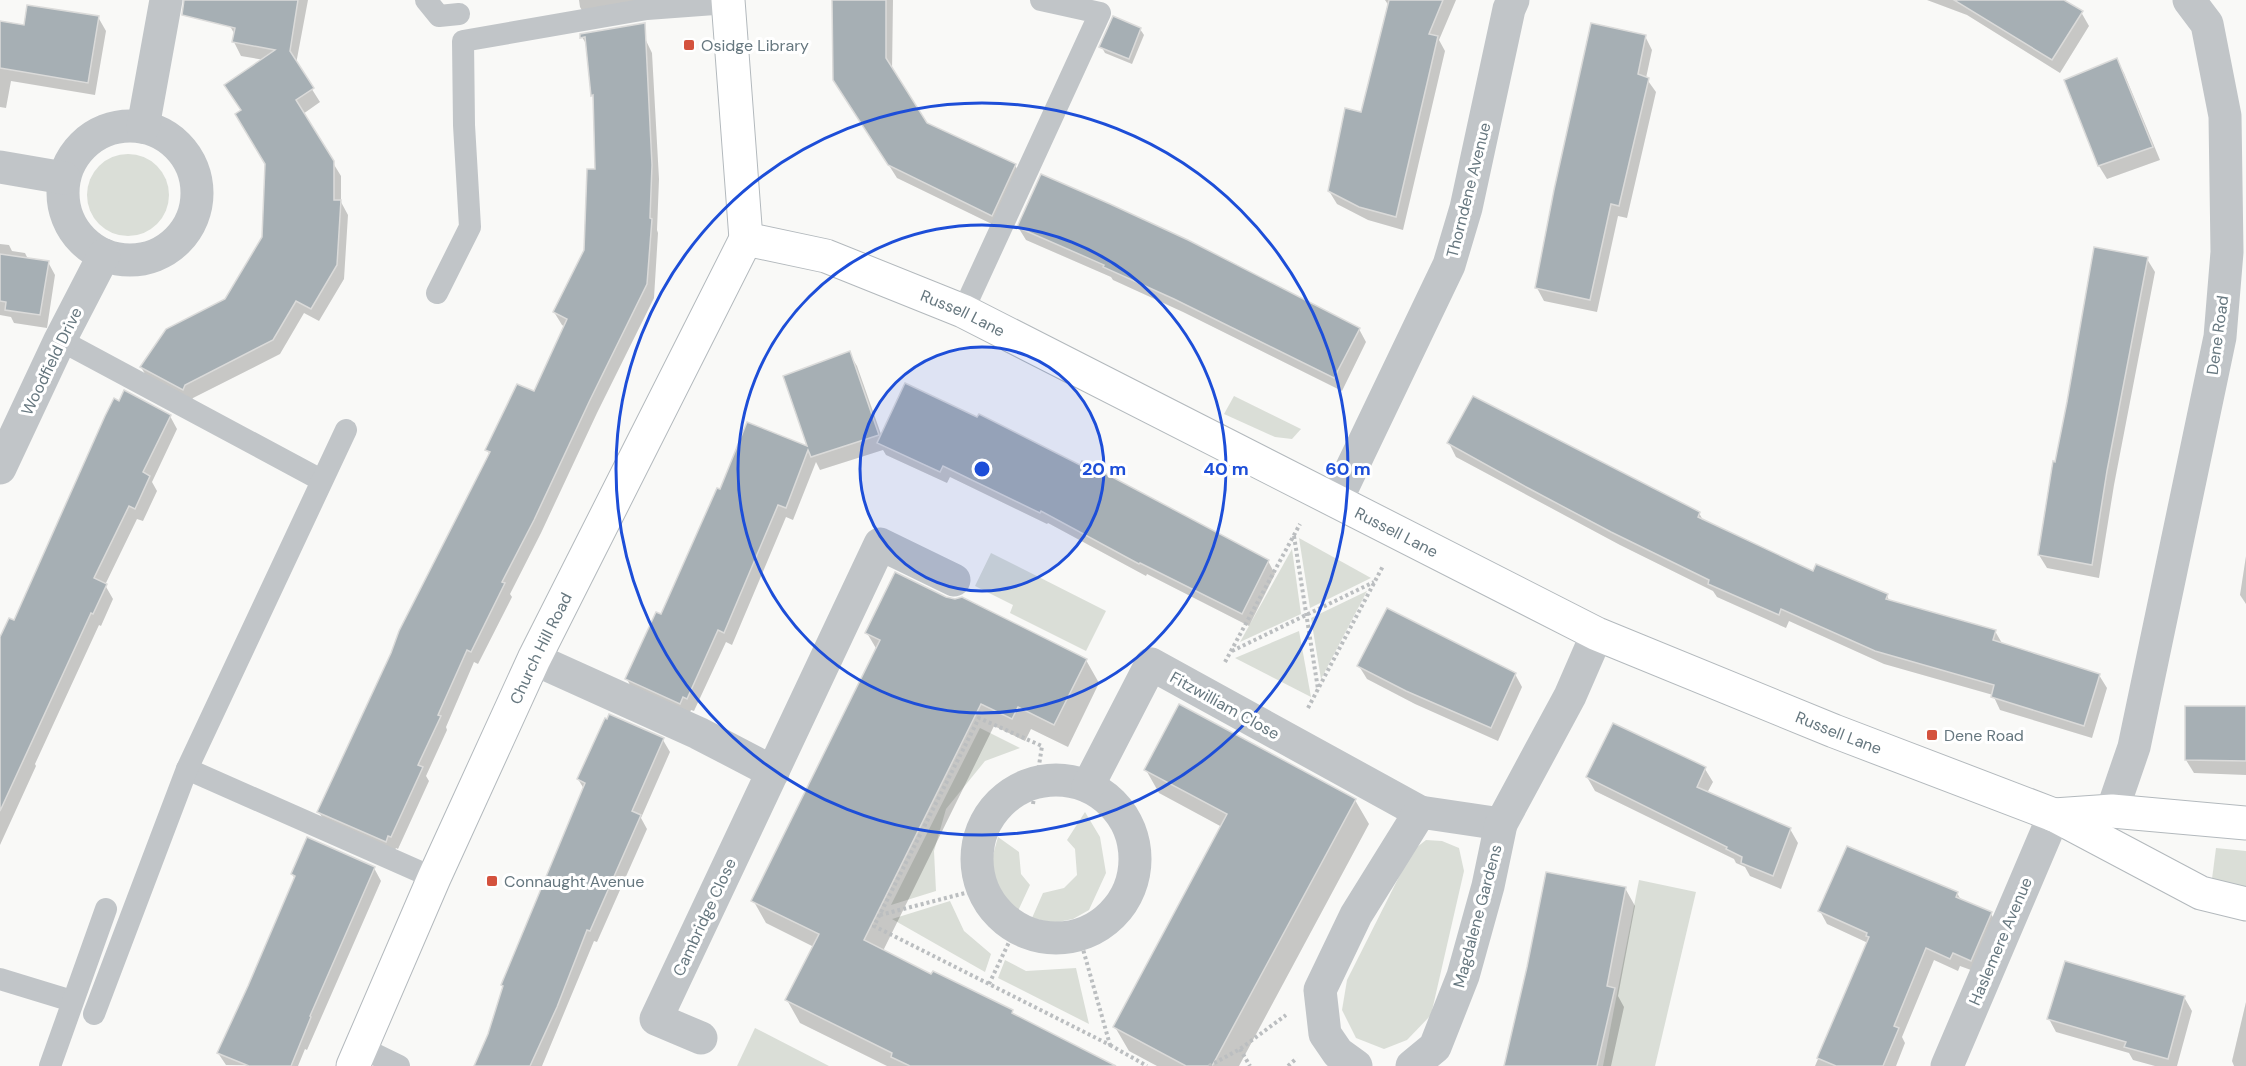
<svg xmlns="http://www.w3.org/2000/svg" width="2246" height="1066" font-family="'DM Sans',sans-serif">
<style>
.green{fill:#daded7}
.shadow{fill:#0003}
.building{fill:#a6afb4;stroke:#dbdbda;stroke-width:1.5}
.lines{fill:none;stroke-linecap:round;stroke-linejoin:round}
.secondary-casing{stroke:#b3b9bd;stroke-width:35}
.path{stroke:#bbbec0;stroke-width:4;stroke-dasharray:3 3;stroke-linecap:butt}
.lane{stroke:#c1c5c8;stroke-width:22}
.street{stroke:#c1c5c8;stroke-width:33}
.secondary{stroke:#fff;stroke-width:33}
.ring{fill:none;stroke:#1d4ed8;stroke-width:3}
.poi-dot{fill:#d4523d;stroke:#fff;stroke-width:2}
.labels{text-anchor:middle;stroke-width:6;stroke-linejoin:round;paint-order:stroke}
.poi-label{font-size:16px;fill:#66777f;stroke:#fff;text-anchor:start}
.street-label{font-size:16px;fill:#66777f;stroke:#fff}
.centre{fill:#1d4ed8;stroke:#fff;stroke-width:3}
.ring-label{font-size:18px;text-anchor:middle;font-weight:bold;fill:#1d4ed8;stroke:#fff;stroke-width:6;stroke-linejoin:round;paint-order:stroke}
</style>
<rect width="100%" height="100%" fill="#f9f9f7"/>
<g class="green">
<circle cx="128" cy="195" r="41"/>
<path d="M1234 396 1301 429 1292 439 1275 437 1224 414Z"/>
<path d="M1299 538 1371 578 1310 608Z"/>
<path d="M1292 549 1301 614 1240 642Z"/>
<path d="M991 553 1106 611 1086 651 1010 613 1013 605 975 586Z"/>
<path d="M1367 591 1321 679 1311 618Z"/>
<path d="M1299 631 1311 697 1235 658Z"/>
<path d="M980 728 1020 748 985 761 946 809 934 851 936 891 891 905Z"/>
<path d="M1085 812 1100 837 1106 873 1089 910 1073 919 1053 923 1032 918 1043 893 1064 888 1077 875 1075 849 1067 840Z"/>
<path d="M998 837 1019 852 1021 874 1030 885 1017 913 998 892 991 862Z"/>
<path d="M1426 840 1442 841 1459 848 1464 871 1431 1015 1407 1040 1384 1049 1356 1038 1342 1010 1347 980 1412 851Z"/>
<path d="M2216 848 2246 851V890L2212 879Z"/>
<path d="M1639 880 1696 892 1655 1066H1603Z"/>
<path d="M950 901 964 931 991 954 985 972 892 919Z"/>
<path d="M1005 960 1026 971 1076 968 1089 1024 998 978Z"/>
<path d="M755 1028 829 1066H737Z"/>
</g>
<g class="shadow">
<path d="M235 0H308L296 64 320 102 303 114 341 176V202L348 215 344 279 319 321 304 313 280 354 193 398 190 403 149 381 141 367 226 300 264 237 266 164 242 111 226 86 264 60 241 56 234 42 235 35 230 26Z"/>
<path d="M579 0H642L586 17 580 7Z"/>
<path d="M834 0H893L892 72 926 124 1015 165 1022 179 1000 228 897 178 843 93Z"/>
<path d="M1385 0H1456L1439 40 1445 51 1403 230 1368 220 1337 204 1329 191 1362 114 1389 6Z"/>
<path d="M1927 0H2062L2081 12 2089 26 2060 73 1967 15Z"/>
<path d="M98 17 106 31 95 95 11 81 6 108 0 107V23L25 26Z"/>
<path d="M639 26 652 53 659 179 657 230 658 233 654 298 597 413 541 533 510 594 512 597 478 664 474 662 446 727 447 730 426 776 429 781 398 849 396 848 393 854 326 825 319 812 490 455 487 450 535 393 565 327 562 325 554 312 585 251 596 171 595 99 592 95 588 47 582 37Z"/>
<path d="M1140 29 1144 35 1132 64 1105 53 1101 46Z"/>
<path d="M1645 36 1652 50 1646 78 1656 92 1627 218 1618 216 1597 312 1544 301 1537 288Z"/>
<path d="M2117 60 2124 73 2160 160 2107 179 2099 166 2066 81Z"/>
<path d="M1018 227 1359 329 1366 342 1342 391 1183 312 1113 280 1111 277 1026 240Z"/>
<path d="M0 244 9 245 12 251 25 253 28 259 48 262 55 275 47 328 14 323 11 317 0 315Z"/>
<path d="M2147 259 2155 272 2114 485 2099 578 2047 568 2039 555 2057 463Z"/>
<path d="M849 353 857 366 882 437 1268 561 1275 574 1249 626 1147 574 1146 576 1048 523 1047 524 950 477 947 483 886 455 883 450 820 470 816 462 793 520 786 517 732 645 726 642 694 711 691 710 688 717 634 693 627 679 662 616 721 491 809 448Z"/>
<path d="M170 416 177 429 152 482 157 491 143 521 137 519 105 585 113 599 101 626 99 625 35 764 36 766 0 845V641Z"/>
<path d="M1449 443 1699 513 1704 522 1814 573 1887 596 1890 602 1995 631 2003 645 2099 675 2107 688 2092 738 2000 710 1993 695 1884 664 1789 621 1786 628 1717 597 1713 591 1620 545 1456 457Z"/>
<path d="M2246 556V604L2240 595Z"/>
<path d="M945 598 1086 660 1099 683 1068 747 1031 729 1025 741 994 726 883 951 1012 1012 1014 1016 1108 1066H887L800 1023 787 1000 814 947 766 923 753 900 877 650 867 633Z"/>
<path d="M1359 666 1515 674 1522 687 1498 741 1415 704 1367 679Z"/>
<path d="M2246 709V775L2194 773 2186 760Z"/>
<path d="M610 716 663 740 670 752 641 818 647 829 597 942 594 941 542 1066H474L489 1034 584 789 578 779Z"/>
<path d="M1705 769 1713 782 1707 793 1790 829 1798 843 1781 889 1750 876 1745 867 1736 863 1734 859 1595 791 1587 777Z"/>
<path d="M1146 770 1355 800 1369 824 1239 1066H1157L1129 1051 1115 1027 1222 827 1159 793Z"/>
<path d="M374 868 381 881 307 1050 305 1049 298 1066 226 1065 218 1053 250 986 295 879 292 874Z"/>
<path d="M1625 888 1635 906 1618 996 1624 1007 1611 1066H1507Z"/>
<path d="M1957 893 1961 900 1991 914 1999 927 1979 973 1960 966 1958 971 1934 960 1902 1037 1905 1043 1896 1066H1815L1868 943 1827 924 1820 911Z"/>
<path d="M2184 997 2192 1011 2177 1066H2155L2133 1060 2129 1053 2056 1032 2049 1019Z"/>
<path d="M2246 1002V1066H2234L2232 1061Z"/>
</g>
<g class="building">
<path d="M184 0H298L290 51 314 88 296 100 334 161V200H341L337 265 311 309 296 301 273 340 185 385 183 390 140 367 166 329 225 299 262 237 265 164 235 114 241 110 224 85 275 50 232 42 235 28 182 15Z"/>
<path d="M832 0H886V58L927 123 1016 164 992 216 888 165 833 80Z"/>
<path d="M1389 0H1443L1429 34 1438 36 1396 217 1359 207 1328 191 1345 108 1361 112Z"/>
<path d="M1954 0H2064L2083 11 2052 60Z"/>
<path d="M27 5 99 16 88 83 0 68V21L24 25Z"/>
<path d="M1113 16 1141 28 1129 59 1099 47Z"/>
<path d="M645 23 652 165 650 218 652 219 647 284 590 400 534 520 502 582 505 583 471 652 467 650 438 715 441 716 418 765 423 767 391 837 388 836 386 842 317 812 391 653 399 631 490 452 485 450 517 384 534 391 567 319 553 312 584 250 587 169H595L593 95 591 96 585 37 580 38V34Z"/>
<path d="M1591 23 1646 35 1638 74 1649 78 1619 206 1611 204 1590 300 1535 288 1554 190Z"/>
<path d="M2117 58 2153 147 2098 166 2064 80Z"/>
<path d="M1041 174 1110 204 1188 240 1360 328 1334 378 1174 299 1103 267 1104 265 1017 227Z"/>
<path d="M2094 247 2148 257 2107 471 2092 565 2038 555 2053 461 2055 462 2067 402Z"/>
<path d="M0 254 49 261 40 315 5 310 6 302 0 301Z"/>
<path d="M850 351 879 435 811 457 808 450 786 508 778 505 724 633 718 630 687 699 683 697 680 704 625 679 656 612 661 614 717 488 720 489 747 422 807 446 783 376Z"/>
<path d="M905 383 977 417 979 414 1080 465 1082 461 1269 560 1242 614 1140 563 1139 564 1041 511 1040 513 943 466 940 472 877 443Z"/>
<path d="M124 390 171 415 143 472 150 476 135 509 129 506 94 578 107 584 93 614 91 613 0 811V637L9 618 14 620 105 416 114 398 119 401Z"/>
<path d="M1473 396 1700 512 1698 517 1813 571 1816 564 1888 594 1886 599 1996 630 1993 640 2100 674 2084 726 1991 697 1994 685 1875 651 1781 609 1779 615 1708 584 1709 580 1611 532 1528 488 1447 443Z"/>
<path d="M895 572 946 597 955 599 962 597 1087 659 1054 725 1018 707 1012 719 981 704 864 940 931 974 933 971 1013 1010 1012 1013 1116 1066H910L891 1057 892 1053 785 1000 819 934 751 901 880 640 865 633Z"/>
<path d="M1387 608 1516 673 1491 728 1406 691 1357 666Z"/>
<path d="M1179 704 1356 799 1212 1066H1186L1113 1027 1227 814 1144 770Z"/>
<path d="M2185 706H2246V761L2185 760Z"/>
<path d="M609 714 664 738 632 811 641 815 590 931 587 930 557 1007 530 1066H474L488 1034 503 986 501 985 585 783 577 779 605 718 607 719Z"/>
<path d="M1613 723 1706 767 1697 787 1791 828 1773 876 1741 863 1742 857 1726 849 1727 847 1586 777Z"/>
<path d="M307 837 375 867 310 1016 311 1017 291 1066H249L217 1053 248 986 295 876 291 874Z"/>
<path d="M1847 846 1958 892 1956 897 1992 912 1971 961 1953 953 1950 959 1926 948 1894 1026 1899 1028 1883 1066H1836L1817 1058 1869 937 1866 936 1867 933 1818 911Z"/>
<path d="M1546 872 1626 887 1607 986 1615 988 1597 1066H1504L1527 967Z"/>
<path d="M2065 961 2185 996 2168 1059 2124 1047 2126 1042 2047 1019Z"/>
</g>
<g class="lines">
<defs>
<g id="secondary">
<path d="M728 0 746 239"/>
<path id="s1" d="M746 239 826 256 963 311 1597 634 1834 731 2054 815 2201 893 2246 904"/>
<path d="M2054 815 2112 811 2246 823"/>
<path id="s2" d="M353 1066 434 878 534 659 746 239"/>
</g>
</defs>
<use href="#secondary" class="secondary-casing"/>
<g class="path">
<path d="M1294 536 1318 689"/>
<path d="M1232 651 1374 582"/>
<path d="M1225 662 1300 524"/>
<path d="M1308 708 1383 566"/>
<path d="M1033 804 1042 746 979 718 874 926 1110 1045 1079 935"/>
<path d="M880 915 981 889"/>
<path d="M989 984 1022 915"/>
<path d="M1110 1045 1147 1066"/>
<path d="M1240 1049 1250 1066"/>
<path d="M1209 1066 1240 1049 1286 1015"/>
<path d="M1288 1066 1297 1058"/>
</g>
<g class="lane">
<path d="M426 0 439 16 459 14"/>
<path d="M437 293 470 227 464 125 463 41 647 9 728 3"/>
<path d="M963 311 1100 13 1041 0"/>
<path d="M60 340 321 480"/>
<path d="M187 769 434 878"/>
<path d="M0 979 72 1001"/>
<path d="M94 1014 187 769 346 430"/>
<path d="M360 1047 399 1066"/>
<path d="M50 1066 106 909"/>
</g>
<g class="street">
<circle cx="130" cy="193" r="67"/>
<path d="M143 127 166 0"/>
<path d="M0 167 64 178"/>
<path d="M0 468 60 340 104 255"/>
<path d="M1336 501 1449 265 1466 208 1509 9 1513 0"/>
<path d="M534 659 698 733 773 772"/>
<circle cx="1056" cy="859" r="79"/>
<path d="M1088 786 1151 664 1420 812"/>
<path d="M2112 811 2134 747 2220 337 2227 252 2225 116 2207 24 2189 0"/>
<path d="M701 1038 656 1019 880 544 954 580"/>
<path d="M1356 1066 1338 1053 1325 1034 1320 990 1356 915 1420 812 1501 824"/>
<path d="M1412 1066 1435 1047 1463 976 1488 886 1501 824 1570 696 1597 634"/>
<path d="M1947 1066 2054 815"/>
</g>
<use href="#secondary" class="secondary"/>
</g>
<circle cx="982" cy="469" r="122" fill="#1d4ed8" fill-opacity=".12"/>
<g class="ring">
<circle cx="982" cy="469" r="122"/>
<circle cx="982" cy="469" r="244"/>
<circle cx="982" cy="469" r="366"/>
</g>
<g class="poi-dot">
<rect x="683" y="39" width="12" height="12" rx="3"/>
<rect x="1926" y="729" width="12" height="12" rx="3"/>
<rect x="486" y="875" width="12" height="12" rx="3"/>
</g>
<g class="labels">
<g class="poi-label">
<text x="701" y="51">Osidge Library</text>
<text x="1944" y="741">Dene Road</text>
<text x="504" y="887">Connaught Avenue</text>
</g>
<g class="street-label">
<text transform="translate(1468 190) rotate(-76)" y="6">Thorndene Avenue</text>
<text dy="6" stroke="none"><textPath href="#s1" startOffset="230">Russell Lane</textPath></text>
<text transform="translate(2217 335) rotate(-82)" y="6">Dene Road</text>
<text transform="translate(51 361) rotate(-64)" y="6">Woodfield Drive</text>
<text dy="6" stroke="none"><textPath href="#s1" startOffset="716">Russell Lane</textPath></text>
<text dy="6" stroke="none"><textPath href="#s2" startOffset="458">Church Hill Road</textPath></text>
<text transform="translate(1225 705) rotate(29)" y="6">Fitzwilliam Close</text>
<text dy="6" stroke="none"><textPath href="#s1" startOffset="1202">Russell Lane</textPath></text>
<text transform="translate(1477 916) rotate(-75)" y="6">Magdalene Gardens</text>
<text transform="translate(704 917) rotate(-65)" y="6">Cambridge Close</text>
<text transform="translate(2000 941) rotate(-67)" y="6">Haslemere Avenue</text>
</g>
</g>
<circle cx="982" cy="469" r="9" class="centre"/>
<g class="ring-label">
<text x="1104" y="475">20 m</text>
<text x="1226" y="475">40 m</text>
<text x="1348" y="475">60 m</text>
</g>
</svg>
